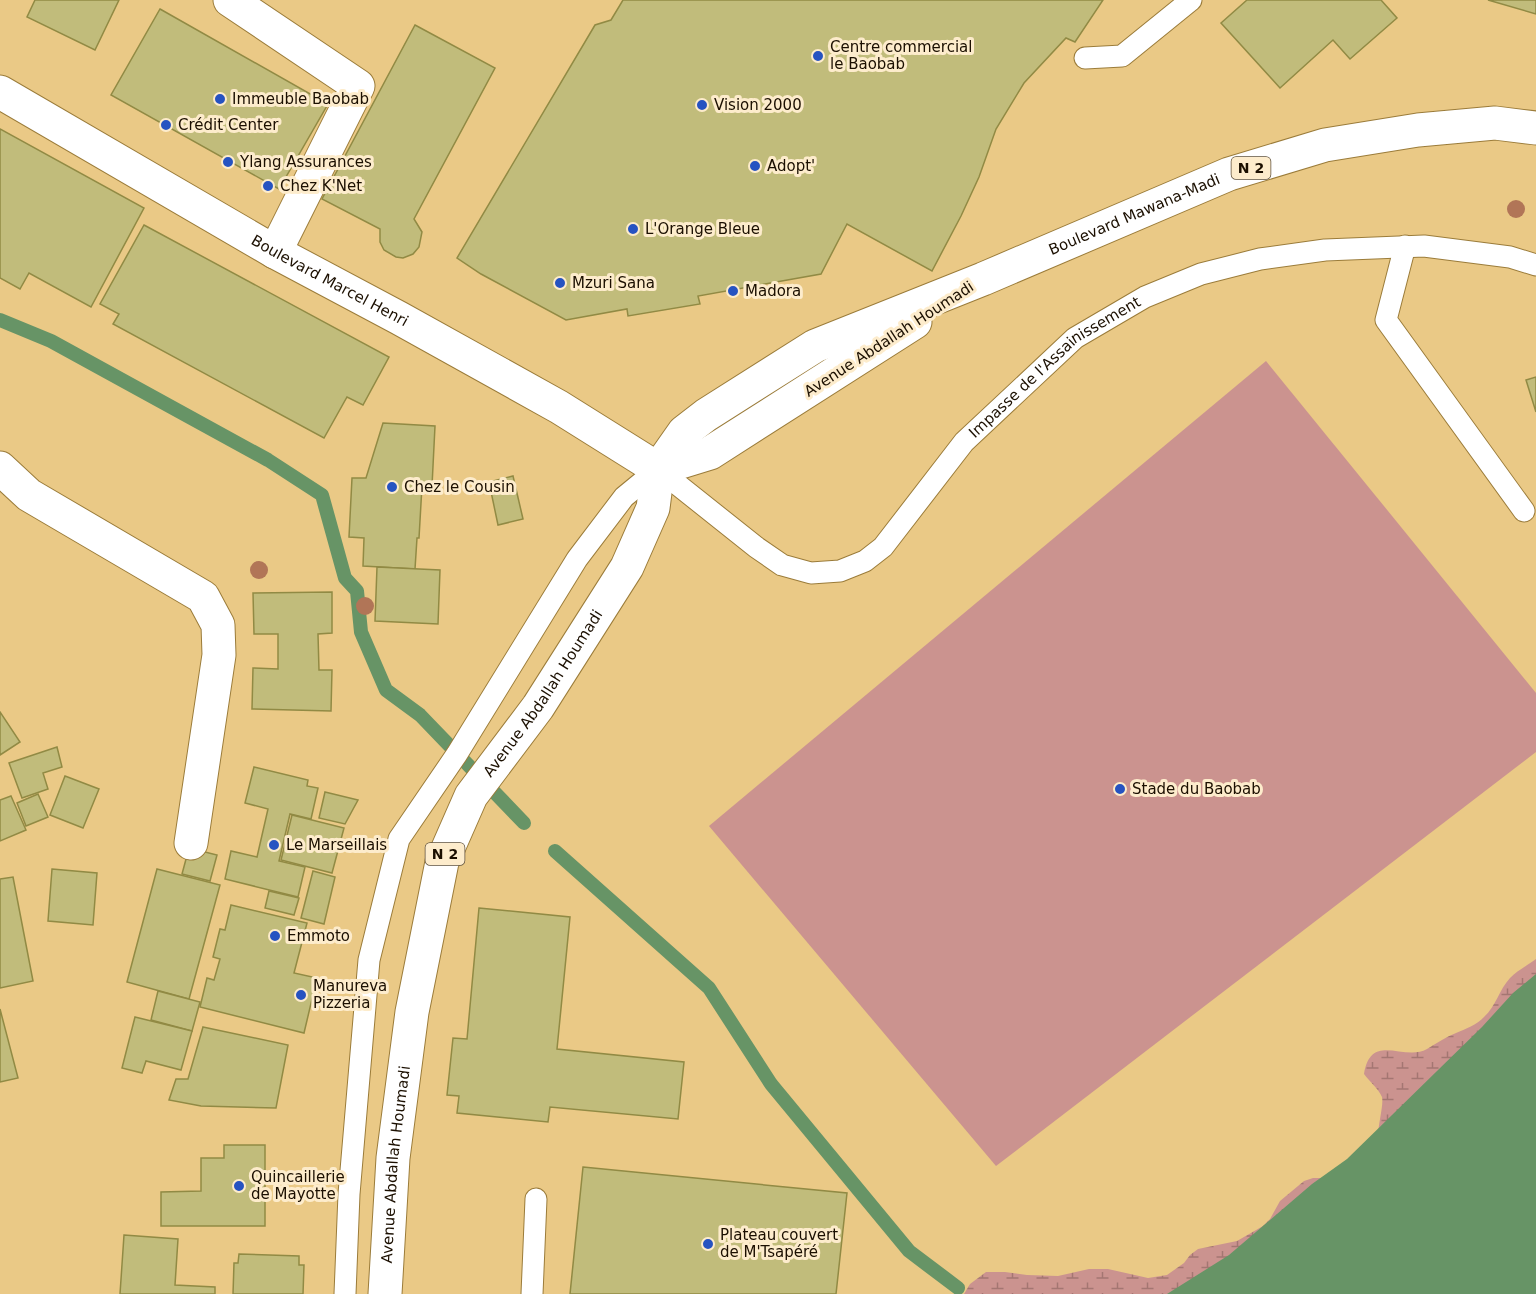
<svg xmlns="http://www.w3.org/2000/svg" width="1536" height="1294" font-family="'DejaVu Sans',sans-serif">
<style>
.green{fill:#cb938f}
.wetland{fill:url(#wetland-marsh)}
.water{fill:#679466}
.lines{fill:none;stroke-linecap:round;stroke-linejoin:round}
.stream{stroke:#679466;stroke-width:14}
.building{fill:#c1bc7b;stroke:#918a44;stroke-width:1.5}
.lane-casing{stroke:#9b7c3a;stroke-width:23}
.street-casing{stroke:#9b7c3a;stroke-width:35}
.secondary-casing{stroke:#9b7c3a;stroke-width:35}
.primary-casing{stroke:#9b7c3a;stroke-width:35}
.lane{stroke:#fff;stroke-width:21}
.street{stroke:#fff;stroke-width:33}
.secondary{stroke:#fff;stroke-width:33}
.primary{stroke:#fff;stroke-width:33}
.tree{fill:#b17557}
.poi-dot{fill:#2653c1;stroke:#fdeccc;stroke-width:2}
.labels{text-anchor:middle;stroke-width:6;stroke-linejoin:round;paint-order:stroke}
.shield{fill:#fdeccc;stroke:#5f513d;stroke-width:1.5}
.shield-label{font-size:14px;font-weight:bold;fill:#1b0f00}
.poi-label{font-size:15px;fill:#1b0f00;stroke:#fdeccc;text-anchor:start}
.street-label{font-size:15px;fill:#1b0f00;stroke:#fdeccc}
</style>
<defs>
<pattern id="wetland-marsh" width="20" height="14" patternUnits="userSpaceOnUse" patternTransform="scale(1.5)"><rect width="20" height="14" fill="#cb938f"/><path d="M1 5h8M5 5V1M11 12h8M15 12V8" fill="none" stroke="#a47672"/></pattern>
</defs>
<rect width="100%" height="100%" fill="#eac986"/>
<path class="green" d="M1266 361 1536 693V752L996 1166 709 826Z"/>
<path class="wetland" d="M1536 959V1294H964L970 1284 986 1272H1005L1027 1275 1058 1276 1089 1269H1108L1148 1278 1167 1275 1184 1263 1190 1255 1198 1249 1237 1241 1263 1226 1270 1219 1280 1201 1304 1181 1313 1178H1334L1378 1140C1377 1128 1384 1105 1382 1097 1378 1088 1370 1082 1364 1074 1371 1031 1404 1062 1427 1049 1437 1043 1446 1037 1456 1033 1465 1029 1477 1025 1484 1017 1496 1006 1499 990 1510 978 1517 971 1528 965 1536 959Z"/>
<path class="water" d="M1536 974V1294H1167L1229 1255 1312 1184 1347 1159 1482 1027 1513 993Z"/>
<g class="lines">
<g class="stream">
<path d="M0 320 51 341 268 460 322 495 345 578 357 591 361 632 386 690 420 715 524 823"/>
<path d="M555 851 709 988 771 1084 909 1251 958 1288"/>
</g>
</g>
<g class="building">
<path d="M35 0H119L95 50 27 17Z"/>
<path d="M623 0H1103L1075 42 1066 38 1024 83 996 129 979 177 961 216 932 271 847 224 821 274 698 296 700 304 628 316 627 309 566 320 481 274 457 258 595 25 611 20Z"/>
<path d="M1247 0H1381L1397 18 1350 59 1333 40 1280 88 1221 23Z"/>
<path d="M1488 0H1536V14Z"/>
<path d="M160 9 328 104 279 189 111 95Z"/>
<path d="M415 25 495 68 414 219 422 232 419 247 413 254 403 258 396 257 384 250 380 242V229L322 199Z"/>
<path d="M0 129 144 208 91 307 29 273 20 289 0 278Z"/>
<path d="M144 225 389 357 363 405 347 397 324 438 113 324 119 314 100 304Z"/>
<path d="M1536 377V412L1526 380Z"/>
<path d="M383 423 435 426 432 486H422L419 538H417L415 569 363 566 364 538 349 537 352 478H366Z"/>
<path d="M513 476 523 519 498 525 489 482Z"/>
<path d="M377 567 440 570 438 624 375 621Z"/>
<path d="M332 592V633L318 634 319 670H332L331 711 252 709 253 668 278 669V634H254L253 593Z"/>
<path d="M0 712 20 742 0 755Z"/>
<path d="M57 747 62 767 43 773 48 789 22 798 9 763Z"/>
<path d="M254 767 308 780 307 786 318 788 311 819 290 814 279 861 305 867 298 897 225 879 231 851 257 857 268 809 245 803Z"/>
<path d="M65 776 99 789 83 828 50 815Z"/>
<path d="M325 792 358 800 345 824 319 818Z"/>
<path d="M38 794 48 817 26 826 17 803Z"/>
<path d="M11 796 26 830 0 841V800Z"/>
<path d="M292 815 344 828 332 873 281 860Z"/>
<path d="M189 848 217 855 210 881 182 874Z"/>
<path d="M52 869 97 873 93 925 48 921Z"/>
<path d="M157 869 220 885 189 999 127 982Z"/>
<path d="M313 871 335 877 324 924 301 918Z"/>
<path d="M13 877 33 981 0 988V879Z"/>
<path d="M269 891 299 898 294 915 265 908Z"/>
<path d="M231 905 307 923 294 973 317 978 304 1033 200 1007 207 978 214 980 220 959 213 957 220 929 225 930Z"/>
<path d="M479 908 570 917 557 1049 684 1062 678 1119 550 1107 548 1122 457 1113 459 1096 447 1095 453 1038 467 1039Z"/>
<path d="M158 991 200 1002 192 1031 151 1020Z"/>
<path d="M0 1009 18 1078 0 1082Z"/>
<path d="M135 1017 192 1031 181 1070 146 1061 142 1073 122 1068Z"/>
<path d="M203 1027 288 1045 276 1108 201 1106 169 1100 176 1079H188Z"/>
<path d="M224 1145H265V1226H161V1192L201 1191V1158H224Z"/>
<path d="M583 1167 847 1193 836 1294H570Z"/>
<path d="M124 1235 178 1239 175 1285 215 1287V1294H120Z"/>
<path d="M239 1254 299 1256V1265H304L303 1294H233L234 1263H238Z"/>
</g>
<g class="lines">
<defs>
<g id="lane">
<path d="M1085 58 1122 56 1191 0"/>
<path d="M1405 246 1386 320 1524 511"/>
<path id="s1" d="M345 1294 349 1194 369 960 399 839 457 754 577 559 624 497 658 469 756 547 782 565 811 573 840 571 865 561 883 547 964 442 1075 338 1145 297 1201 274 1260 259 1325 250 1424 246 1510 257 1536 265"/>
<path d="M532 1294 536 1199"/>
</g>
<g id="street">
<path d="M230 0 358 86 275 252"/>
<path d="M0 468 29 495 203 597 218 625 219 655 191 843"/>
</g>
<g id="secondary">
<path id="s2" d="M0 92 275 252 399 318 559 407 658 469"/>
</g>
<g id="primary">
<path d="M658 469 710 453 915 322"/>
<path id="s3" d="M385 1294 393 1158 412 1012 442 862 471 796 538 707 627 567 653 508 658 469 684 432 706 415 815 346 983 279 1229 174 1325 145 1418 130 1495 123 1536 128"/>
</g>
</defs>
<use href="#lane" class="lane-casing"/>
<use href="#street" class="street-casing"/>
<use href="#secondary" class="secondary-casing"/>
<use href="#primary" class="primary-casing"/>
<use href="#lane" class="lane"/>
<use href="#street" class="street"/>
<use href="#secondary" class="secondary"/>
<use href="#primary" class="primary"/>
</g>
<g class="tree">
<circle cx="1516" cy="209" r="9"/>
<circle cx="259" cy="570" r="9"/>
<circle cx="365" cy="606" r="9"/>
</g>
<g class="poi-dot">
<circle cx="818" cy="56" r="6"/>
<circle cx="220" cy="99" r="6"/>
<circle cx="702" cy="105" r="6"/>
<circle cx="166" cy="125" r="6"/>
<circle cx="228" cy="162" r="6"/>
<circle cx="755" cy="166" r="6"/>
<circle cx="268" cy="186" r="6"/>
<circle cx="633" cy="229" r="6"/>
<circle cx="560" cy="283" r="6"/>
<circle cx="733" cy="291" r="6"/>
<circle cx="392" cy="487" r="6"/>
<circle cx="1120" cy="789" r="6"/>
<circle cx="274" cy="845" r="6"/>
<circle cx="275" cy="936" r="6"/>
<circle cx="301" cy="995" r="6"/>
<circle cx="239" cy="1186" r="6"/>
<circle cx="708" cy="1244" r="6"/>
</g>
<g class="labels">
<g class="shield">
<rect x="1231.5" y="157" width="39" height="22" rx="4.5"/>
<rect x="425.5" y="843" width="39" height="22" rx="4.5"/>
</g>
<g class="shield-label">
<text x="1251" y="173">N 2</text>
<text x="445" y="859">N 2</text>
</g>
<g class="poi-label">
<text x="830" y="52">Centre commercial<tspan x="830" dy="17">le Baobab</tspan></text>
<text x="232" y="104">Immeuble Baobab</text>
<text x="714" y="110">Vision 2000</text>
<text x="178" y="130">Crédit Center</text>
<text x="240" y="167">Ylang Assurances</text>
<text x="767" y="171">Adopt'</text>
<text x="280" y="191">Chez K'Net</text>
<text x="645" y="234">L'Orange Bleue</text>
<text x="572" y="288">Mzuri Sana</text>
<text x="745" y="296">Madora</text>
<text x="404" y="492">Chez le Cousin</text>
<text x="1132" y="794">Stade du Baobab</text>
<text x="286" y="850">Le Marseillais</text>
<text x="287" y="941">Emmoto</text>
<text x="313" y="991">Manureva<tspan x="313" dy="17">Pizzeria</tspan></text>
<text x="251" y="1182">Quincaillerie<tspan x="251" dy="17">de Mayotte</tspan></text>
<text x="720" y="1240">Plateau couvert<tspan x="720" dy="17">de M'Tsapéré</tspan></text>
</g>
<g class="street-label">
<text dy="5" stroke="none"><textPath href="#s3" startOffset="1437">Boulevard Mawana-Madi</textPath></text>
<text dy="5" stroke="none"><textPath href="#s2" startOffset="380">Boulevard Marcel Henri</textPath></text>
<text transform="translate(889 339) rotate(-33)" y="5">Avenue Abdallah Houmadi</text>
<text dy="5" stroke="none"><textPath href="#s1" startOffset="1430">Impasse de l'Assainissement</textPath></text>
<text dy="5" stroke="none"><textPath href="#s3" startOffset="634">Avenue Abdallah Houmadi</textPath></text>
<text dy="5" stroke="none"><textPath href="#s3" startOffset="130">Avenue Abdallah Houmadi</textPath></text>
</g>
</g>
</svg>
